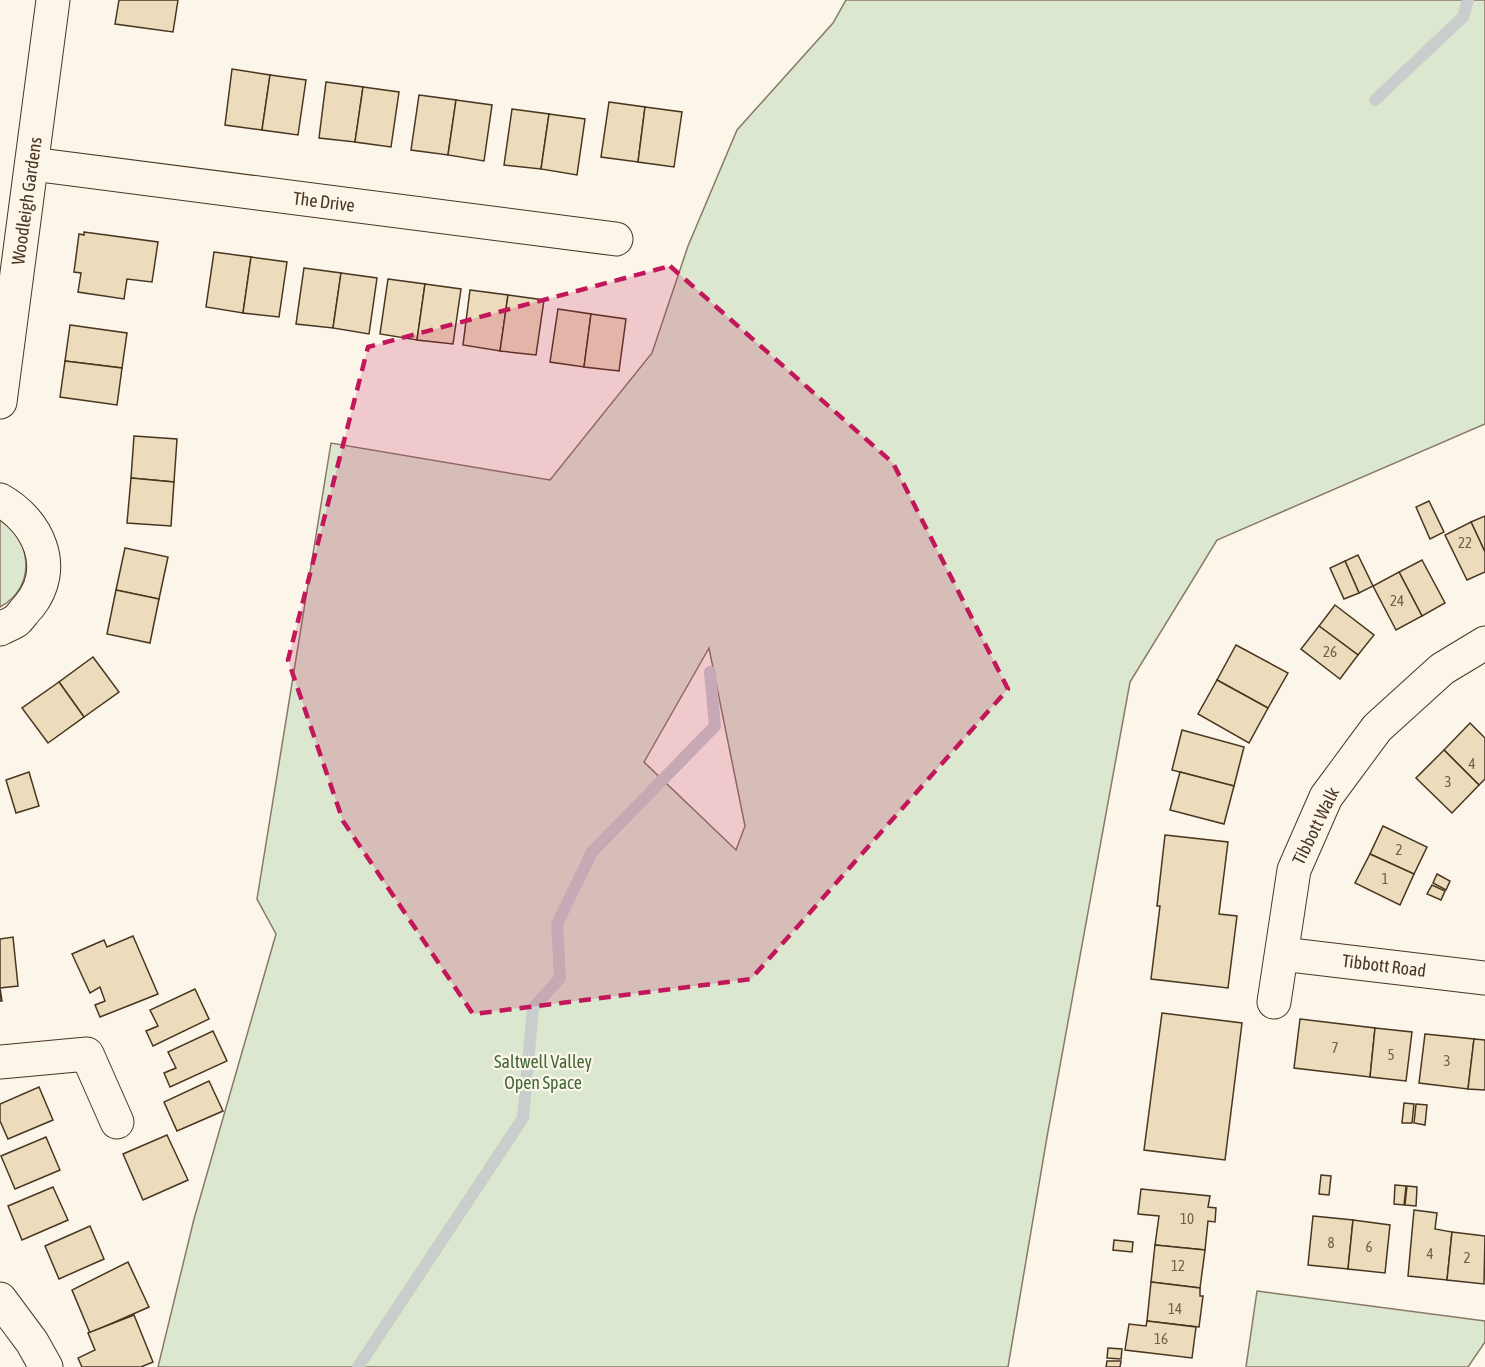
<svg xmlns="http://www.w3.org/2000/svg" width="1485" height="1367" font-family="'Asap Condensed',sans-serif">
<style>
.green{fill:#dce7d0;stroke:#887966;stroke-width:1.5;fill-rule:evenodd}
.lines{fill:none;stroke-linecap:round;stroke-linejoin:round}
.stream{stroke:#c9cecd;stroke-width:12}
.building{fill:#ecdcbc;stroke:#4a3520;stroke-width:1.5}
.minor-casing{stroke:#4a3520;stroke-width:35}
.minor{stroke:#fbf6e9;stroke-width:33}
.marked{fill:#c2185b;fill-opacity:0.2;stroke:#c2185b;stroke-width:4.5;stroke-dasharray:12 8;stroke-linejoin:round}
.labels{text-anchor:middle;stroke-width:4.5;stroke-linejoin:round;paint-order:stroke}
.number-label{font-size:15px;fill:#725f47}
.street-label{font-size:18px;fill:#4a3520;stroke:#fbf6e9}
.park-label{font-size:18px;fill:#436837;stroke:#fbf6e9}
</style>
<rect width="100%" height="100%" fill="#fbf6e9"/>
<g class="green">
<path d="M846 0H1485V424L1217 540 1130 682 1047 1137 1008 1367H158L194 1219 276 934 257 899 331 443 550 480 652 353 688 246 737 130 833 23ZM709 648 745 826 736 850 644 762Z"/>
<path d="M0 518C32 540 37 587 0 607Z"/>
<path d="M1257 1291 1485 1321V1342L1468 1367H1246Z"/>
</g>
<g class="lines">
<g class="stream">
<path d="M1375 100 1463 17 1468 0"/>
<path d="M358 1367 523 1118 533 1008 560 978 557 924 592 852 715 726 710 672"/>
</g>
</g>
<g class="building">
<path d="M119 0H178L173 32 115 24Z"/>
<path d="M232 69 270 75 262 130 225 125Z"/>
<path d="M270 75 306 80 298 135 262 130Z"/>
<path d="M326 82 363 87 355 142 319 138Z"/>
<path d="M363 87 399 92 391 147 355 142Z"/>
<path d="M419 95 456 100 448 155 411 150Z"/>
<path d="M456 100 492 105 484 161 448 155Z"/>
<path d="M609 102 645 107 638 162 601 157Z"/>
<path d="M645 107 682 112 674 167 638 162Z"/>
<path d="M512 109 549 114 541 169 504 165Z"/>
<path d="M549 114 585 119 577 175 541 169Z"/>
<path d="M84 232 158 242 152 282 127 279 124 299 78 292 81 273 74 272 79 234 84 235Z"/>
<path d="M214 252 251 257 243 313 206 307Z"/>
<path d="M251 257 287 262 279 317 243 313Z"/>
<path d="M304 268 341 273 333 328 296 324Z"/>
<path d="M341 273 377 278 369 334 333 328Z"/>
<path d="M388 279 425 284 417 340 380 334Z"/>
<path d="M425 284 461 289 453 344 417 340Z"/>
<path d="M470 290 508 295 500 351 463 345Z"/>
<path d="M508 295 544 300 536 355 500 351Z"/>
<path d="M558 309 591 314 584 367 550 362Z"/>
<path d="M591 314 626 319 619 371 584 367Z"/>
<path d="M70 325 127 333 122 368 65 361Z"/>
<path d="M65 361 122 368 117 405 60 397Z"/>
<path d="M134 436 177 439 174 482 131 478Z"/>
<path d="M131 478 174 482 171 526 127 523Z"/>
<path d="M1429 501 1444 532 1430 539 1416 507Z"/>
<path d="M1485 516V552L1471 522Z"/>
<path d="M1471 522 1485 552V572L1467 580 1445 535Z"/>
<path d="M125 548 168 557 159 599 116 590Z"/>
<path d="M1358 555 1373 586 1359 593 1345 561Z"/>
<path d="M1422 560 1445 603 1422 616 1399 572Z"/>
<path d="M1345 561 1359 593 1344 599 1330 568Z"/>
<path d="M1399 572 1422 616 1396 630 1373 586Z"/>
<path d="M116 590 159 599 150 643 107 634Z"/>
<path d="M1335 605 1374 635 1358 655 1319 626Z"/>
<path d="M1319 626 1358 655 1340 679 1301 649Z"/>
<path d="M1236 645 1288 673 1268 708 1217 680Z"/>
<path d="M93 657 119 692 84 717 59 682Z"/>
<path d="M1217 680 1268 708 1249 743 1198 714Z"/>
<path d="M59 682 84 717 48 743 22 708Z"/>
<path d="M1470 723 1485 738V779L1479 785 1444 750Z"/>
<path d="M1182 730 1244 747 1234 786 1172 770Z"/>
<path d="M1444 750 1479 785 1452 813 1416 778Z"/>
<path d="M29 772 39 806 16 813 6 780Z"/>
<path d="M1180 772 1234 786 1224 824 1170 810Z"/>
<path d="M1383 826 1427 847 1414 874 1370 854Z"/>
<path d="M1165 835 1228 842 1219 914 1237 916 1228 988 1151 979 1160 906H1157Z"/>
<path d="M1370 854 1414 874 1400 905 1355 883Z"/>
<path d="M1437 874 1450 881 1446 890 1433 883Z"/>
<path d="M1432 885 1445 891 1441 900 1427 894Z"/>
<path d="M133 936 158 994 100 1017 95 1005 105 1001 100 987 90 993 72 954 104 940 107 947Z"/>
<path d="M13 937 18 986 0 988 2 1001H0V939Z"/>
<path d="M195 989 209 1019 153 1046 146 1031 158 1026 150 1010Z"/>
<path d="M1162 1013 1242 1023 1225 1160 1144 1150Z"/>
<path d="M1300 1019 1375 1028 1370 1077 1294 1068Z"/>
<path d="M1375 1028 1412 1032 1406 1081 1370 1077Z"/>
<path d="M213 1031 227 1061 170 1087 164 1073 176 1068 168 1052Z"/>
<path d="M1425 1034 1474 1039 1468 1089 1419 1083Z"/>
<path d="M1474 1039 1485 1040V1090L1468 1089Z"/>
<path d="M209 1081 223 1111 177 1131 164 1102Z"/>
<path d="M39 1087 53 1120 8 1139 0 1121V1104Z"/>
<path d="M1404 1103 1414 1104 1412 1123H1402Z"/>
<path d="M1416 1104 1427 1105 1425 1125 1414 1123Z"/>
<path d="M167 1135 188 1180 143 1200 123 1154Z"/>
<path d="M46 1137 60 1170 15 1189 1 1156Z"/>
<path d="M1321 1175 1331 1176 1329 1195 1319 1194Z"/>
<path d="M1395 1185 1406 1186 1404 1205 1394 1204Z"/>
<path d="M1407 1186 1417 1187 1416 1206 1405 1205Z"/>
<path d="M53 1187 68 1220 22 1240 8 1206Z"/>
<path d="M1141 1189 1210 1196 1208 1207 1216 1208 1215 1222 1208 1221 1205 1250 1155 1245 1159 1216 1138 1214Z"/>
<path d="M1414 1210 1437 1213 1435 1229 1452 1232 1447 1280 1408 1276Z"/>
<path d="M1313 1216 1353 1220 1348 1269 1308 1265Z"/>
<path d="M1353 1220 1390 1225 1385 1273 1348 1269Z"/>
<path d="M90 1226 104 1259 59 1279 45 1246Z"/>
<path d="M1452 1232 1485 1236 1484 1284 1447 1280Z"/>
<path d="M1114 1240 1133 1242 1132 1252 1113 1250Z"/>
<path d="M1155 1245 1205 1250 1200 1288 1151 1282Z"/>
<path d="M128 1262 149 1307 90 1333 72 1290Z"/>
<path d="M1151 1282 1200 1288V1296H1203L1199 1327 1147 1321Z"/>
<path d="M134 1315 153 1362 141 1367H82L78 1358 95 1350 88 1333Z"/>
<path d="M1147 1321 1196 1327 1192 1358 1125 1350 1129 1324 1146 1326Z"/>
<path d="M1108 1348 1122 1349 1121 1359 1107 1358Z"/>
<path d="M1107 1361H1121L1120 1367H1106Z"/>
</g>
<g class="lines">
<defs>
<g id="minor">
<path d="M32 164 616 239"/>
<path d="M0 402 53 0"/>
<path d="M0 500C38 521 60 568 29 606 25 610 21 616 17 620 12 624 5 626 0 629"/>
<path d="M1282 954 1485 978"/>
<path d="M1274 1002 1294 870 1326 797 1377 728 1442 669 1485 643"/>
<path d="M0 1062 87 1054 117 1122"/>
<path d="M0 1299 32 1342 46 1367"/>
</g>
</defs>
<use href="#minor" class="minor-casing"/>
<use href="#minor" class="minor"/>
</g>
<path class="marked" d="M670 266 893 463 1008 689 751 979 473 1014 343 821 288 660 368 347Z"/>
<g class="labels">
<g class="number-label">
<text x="1465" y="548">22</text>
<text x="1397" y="606">24</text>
<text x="1330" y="657">26</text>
<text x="1472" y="769">4</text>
<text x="1448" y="787">3</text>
<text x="1399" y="855">2</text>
<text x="1385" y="884">1</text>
<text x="1335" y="1053">7</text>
<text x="1391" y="1060">5</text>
<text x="1447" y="1066">3</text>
<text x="1187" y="1224">10</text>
<text x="1331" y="1248">8</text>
<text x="1369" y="1252">6</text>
<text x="1430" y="1259">4</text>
<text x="1467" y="1263">2</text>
<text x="1178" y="1271">12</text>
<text x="1175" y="1314">14</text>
<text x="1161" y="1344">16</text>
</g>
<g class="street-label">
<text transform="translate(27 201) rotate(-82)" y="6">Woodleigh Gardens</text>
<text transform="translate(324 202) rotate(7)" y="6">The Drive</text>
<text transform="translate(1316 826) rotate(-64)" y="6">Tibbott Walk</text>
<text transform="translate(1384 966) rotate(7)" y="6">Tibbott Road</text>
</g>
<g class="park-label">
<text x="543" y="1068">Saltwell Valley<tspan x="543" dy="21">Open Space</tspan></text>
</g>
</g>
</svg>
